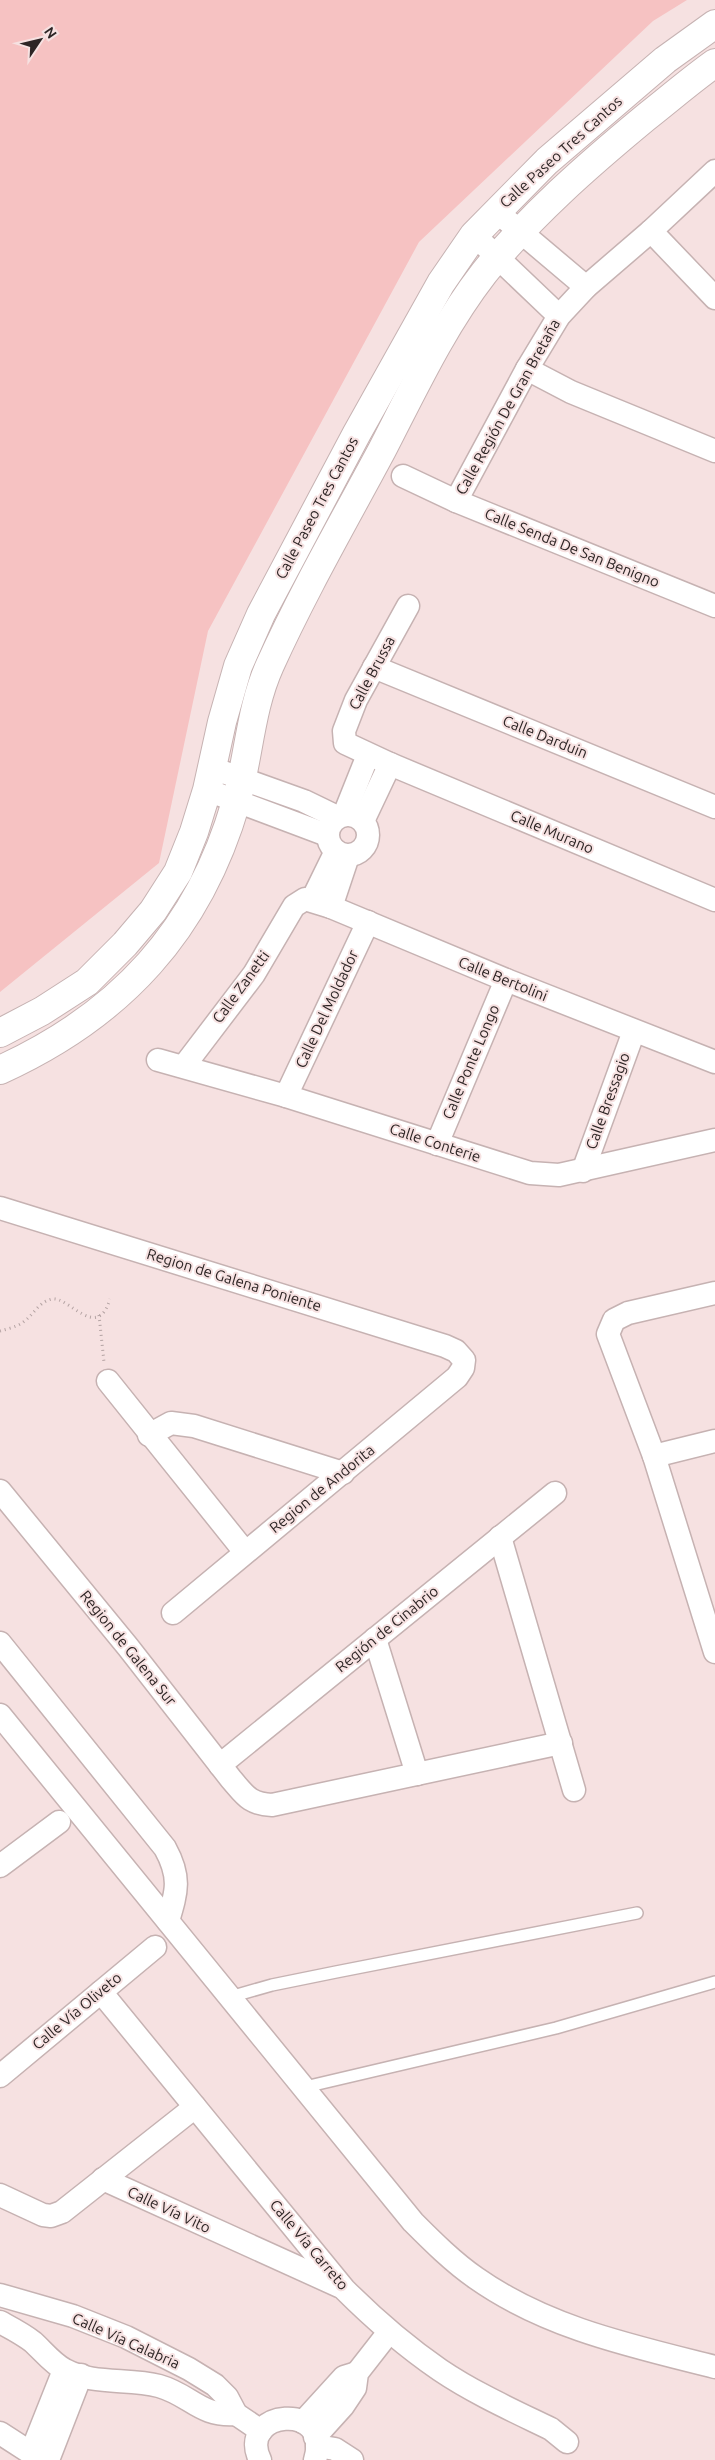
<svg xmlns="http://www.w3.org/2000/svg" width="715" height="2460" font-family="Ubuntu,sans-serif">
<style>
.green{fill:#f6c2c2}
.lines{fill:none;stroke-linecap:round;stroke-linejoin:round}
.service-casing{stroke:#c6b2b2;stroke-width:14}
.minor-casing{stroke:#c6b2b2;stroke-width:25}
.tertiary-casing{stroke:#c6b2b2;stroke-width:30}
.path{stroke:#b4a3a3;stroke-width:3;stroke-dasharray:1 4;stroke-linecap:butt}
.service{stroke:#fff;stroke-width:11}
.minor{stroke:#fff;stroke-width:22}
.tertiary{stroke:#fff;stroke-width:28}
.labels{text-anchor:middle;stroke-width:4;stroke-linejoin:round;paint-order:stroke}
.street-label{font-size:15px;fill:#2d2525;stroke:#f6e1e1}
</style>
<rect width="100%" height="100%" fill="#f6e1e1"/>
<path class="green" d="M0 0H687L653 21 419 242 208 631 159 863 0 992Z"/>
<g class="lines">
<defs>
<g id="service">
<path d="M230 1997 272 1985 336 1972 637 1913"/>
<path d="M305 2087 556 2028 715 1982"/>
</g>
<g id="minor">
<path d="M496 211 586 287"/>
<path d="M651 231 715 298"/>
<path d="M474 235 559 316"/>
<path d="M527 369 571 392 715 451"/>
<path d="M403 476 456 501 715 606"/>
<path d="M456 501 527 369 559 316 586 287 651 231 715 171"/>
<path d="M408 606 356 700 344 731 345 743 390 764 715 900"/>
<path d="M374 667 715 807"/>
<path d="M212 768 304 801 337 817"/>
<path d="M207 790 327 835"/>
<circle cx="348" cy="835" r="20"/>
<path d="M344 815 368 755"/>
<path d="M363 821 390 764"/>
<path d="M312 900 336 851"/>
<path d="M331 907 348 856"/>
<path d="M158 1060 286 1096 530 1173 559 1175 715 1140"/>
<path d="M184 1066 254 974 294 906 305 899 331 907 506 980 715 1062"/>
<path d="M286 1096 368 922"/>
<path d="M437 1144 506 980"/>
<path d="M583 1171 634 1031"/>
<path d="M0 1208 445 1346 456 1351 464 1360 463 1368 457 1377 173 1613"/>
<path d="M715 1293 628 1313 614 1320 608 1334 654 1456 715 1652"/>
<path d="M108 1381 245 1552"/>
<path d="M149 1435 171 1423 194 1426 343 1473"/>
<path d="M654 1456 715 1441"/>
<path d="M0 1491 128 1647 231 1779C245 1795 249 1804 272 1805L561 1743"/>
<path d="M500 1537 574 1790"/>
<path d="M375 1639 417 1774"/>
<path d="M0 1643 165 1848C181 1877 177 1891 168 1921"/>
<path d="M0 1715 413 2222C433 2242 453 2262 476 2278 547 2328 632 2346 715 2367"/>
<path d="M220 1765 555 1493"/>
<path d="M0 1866 59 1822"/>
<path d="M101 1992 344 2289C374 2319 405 2346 440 2370 474 2393 514 2411 551 2429L567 2442"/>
<path d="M0 2076 155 1947"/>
<path d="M103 2179 339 2286"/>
<path d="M0 2195 43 2215 51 2216 62 2212 195 2107"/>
<path d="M0 2295 73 2316 126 2337 189 2369 215 2385 227 2397 236 2414 261 2431"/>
<path d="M0 2322C11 2328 23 2334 33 2342 43 2351 53 2364 65 2370 93 2385 129 2378 159 2386 191 2395 200 2417 236 2414"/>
<path d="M303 2422 344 2377 357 2373"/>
<path d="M0 2433 31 2453 43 2458"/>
<path d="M315 2437 343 2406 355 2388 357 2373 389 2332"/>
<path d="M317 2446 335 2449 352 2460"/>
<path d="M31 2453 64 2370"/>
<path d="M48 2460 81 2375"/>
<path d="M260 2460C236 2410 333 2400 315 2460"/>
</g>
<g id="tertiary">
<path d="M0 1033 42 1011 87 982 125 944 153 911 178 872 194 832 207 790 222 722 238 666 261 614 357 433 441 283 474 235 547 161 665 60 715 24"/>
<path d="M0 1070C121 1015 199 930 236 802 249 757 250 709 270 665 303 592 344 521 382 450 413 390 442 327 484 273 531 215 587 166 645 118 668 100 691 80 715 63"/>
</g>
</defs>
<use href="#service" class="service-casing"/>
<use href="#minor" class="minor-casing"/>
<use href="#tertiary" class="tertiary-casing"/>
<g class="path">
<path d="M99 1315 104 1362"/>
<path d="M0 1331C7 1329 16 1327 22 1323 33 1316 38 1302 52 1299 69 1296 97 1342 110 1299"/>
</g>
<use href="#service" class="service"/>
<use href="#minor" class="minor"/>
<use href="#tertiary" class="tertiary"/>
</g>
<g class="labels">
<g class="street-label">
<text transform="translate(561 152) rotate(-42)" y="5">Calle Paseo Tres Cantos</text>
<text transform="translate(508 407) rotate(-61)" y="5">Calle Región De Gran Bretaña</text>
<text transform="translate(317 508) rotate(-62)" y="5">Calle Paseo Tres Cantos</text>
<text transform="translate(572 548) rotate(22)" y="5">Calle Senda De San Benigno</text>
<text transform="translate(372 673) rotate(-62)" y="5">Calle Brussa</text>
<text transform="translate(545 737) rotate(22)" y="5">Calle Darduin</text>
<text transform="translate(552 832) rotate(23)" y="5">Calle Murano</text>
<text transform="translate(503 979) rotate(22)" y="5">Calle Bertolini</text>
<text transform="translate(241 987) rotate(-54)" y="5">Calle Zanetti</text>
<text transform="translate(327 1009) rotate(-65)" y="5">Calle Del Moldador</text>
<text transform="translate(471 1062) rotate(-67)" y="5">Calle Ponte Longo</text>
<text transform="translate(608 1101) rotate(-70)" y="5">Calle Bressagio</text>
<text transform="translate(435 1143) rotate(18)" y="5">Calle Conterie</text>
<text transform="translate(234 1280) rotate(17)" y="5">Region de Galena Poniente</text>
<text transform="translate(322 1489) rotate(-39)" y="5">Region de Andorita</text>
<text transform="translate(387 1629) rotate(-39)" y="5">Región de Cinabrio</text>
<text transform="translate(128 1648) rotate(51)" y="5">Region de Galena Sur</text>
<text transform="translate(77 2011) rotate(-40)" y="5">Calle Vía Oliveto</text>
<text transform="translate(169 2210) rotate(25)" y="5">Calle Vía Vito</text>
<text transform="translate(309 2245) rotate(50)" y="5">Calle Vía Carreto</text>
<text transform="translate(126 2341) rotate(24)" y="5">Calle Vía Calabria</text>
</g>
</g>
<g transform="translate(40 40) rotate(55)" stroke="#f6e1e1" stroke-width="4" paint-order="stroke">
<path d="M0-4L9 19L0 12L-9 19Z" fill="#2d2525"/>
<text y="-8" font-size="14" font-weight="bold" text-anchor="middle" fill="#2d2525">N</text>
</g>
</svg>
